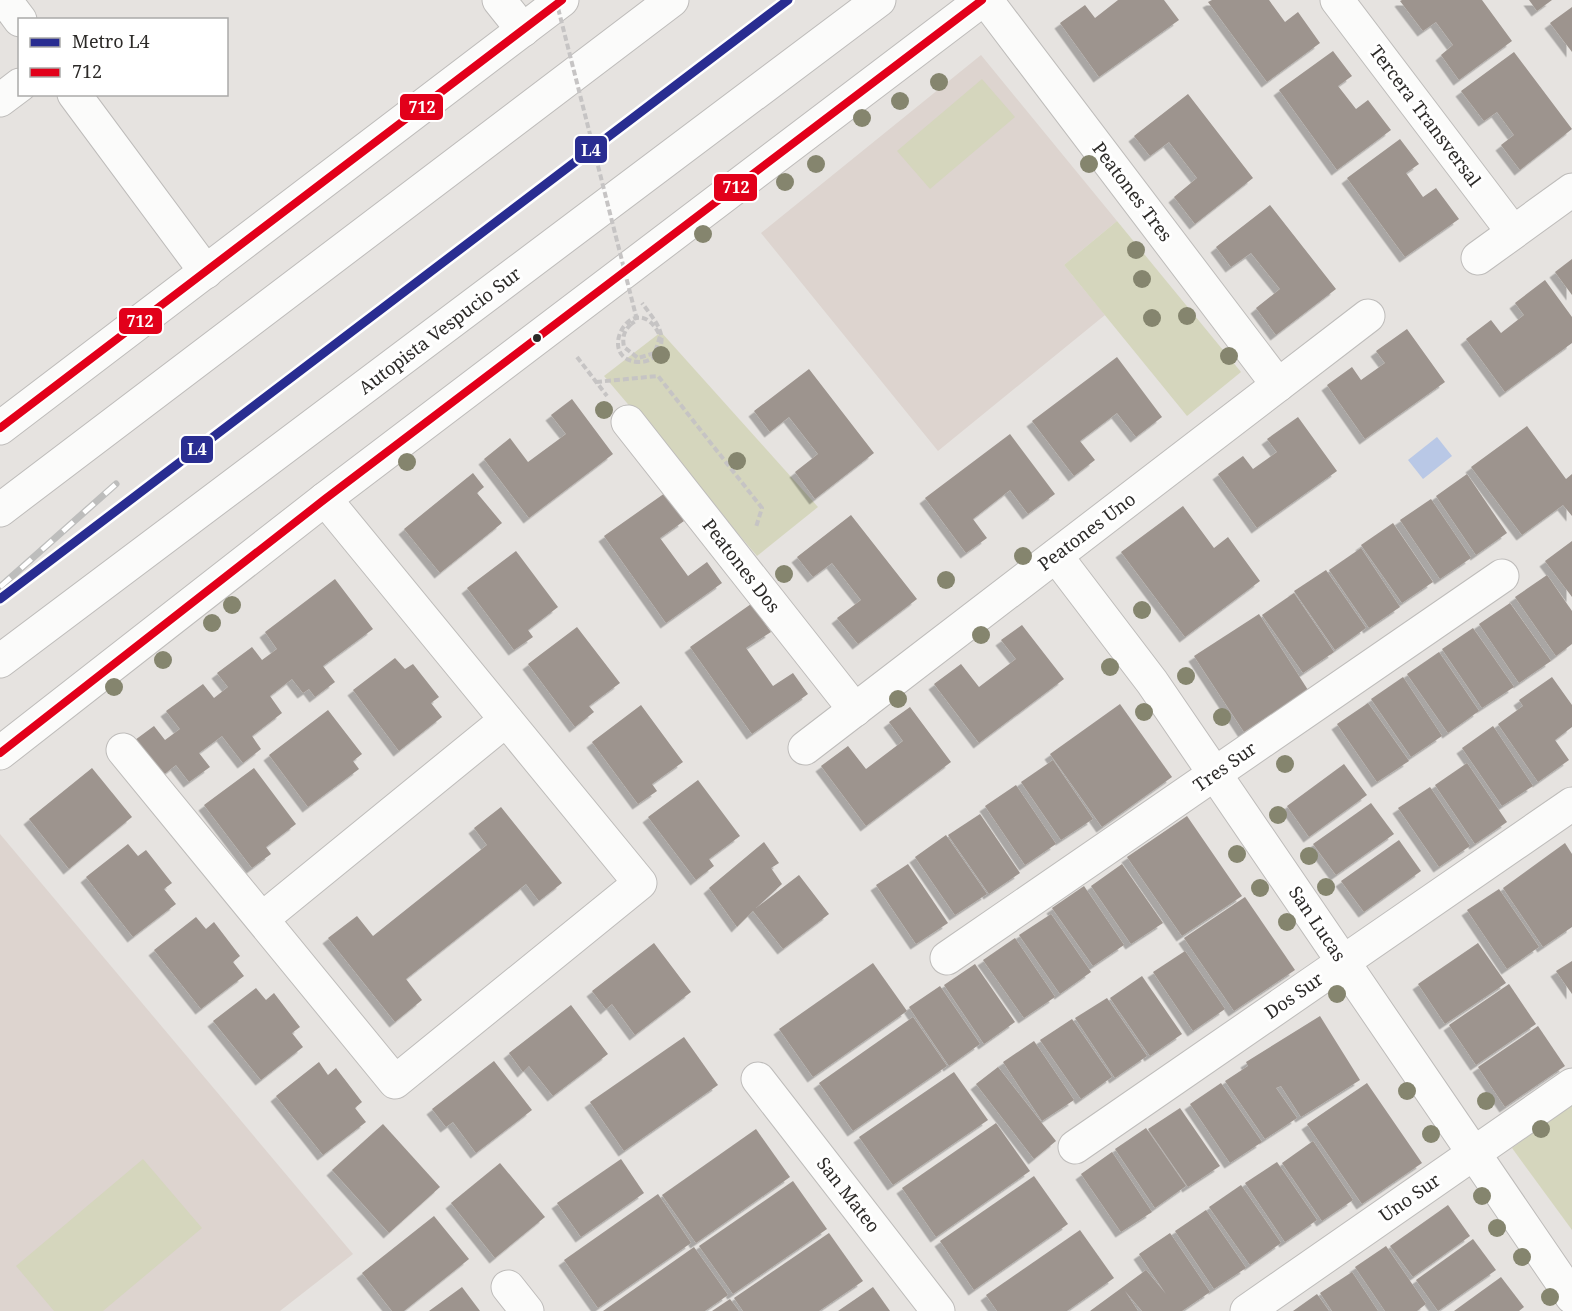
<svg xmlns="http://www.w3.org/2000/svg" width="1572" height="1311" font-family="'Noto Serif',serif">
<style>
.built{fill:#ddd4cf}
.green{fill:#d5d6bd}
.water{fill:#b9c8e6}
.building{fill:#9d948e;filter:url(#shadow)}
.lines{fill:none;stroke-linecap:round;stroke-linejoin:round}
.minor-casing{stroke:#bebcba;stroke-width:35}
.primary-casing{stroke:#bebcba;stroke-width:35}
.motorway-casing{stroke:#bebcba;stroke-width:35}
.path{stroke:#c6c4c4;stroke-width:4;stroke-dasharray:6 3;stroke-linecap:butt}
.minor{stroke:#fbfbfa;stroke-width:33}
.primary{stroke:#fbfbfa;stroke-width:33}
.motorway{stroke:#fbfbfa;stroke-width:33}
.rail-casing{stroke:#bdbdbc;stroke-width:7}
.rail{stroke:#fff;stroke-width:4.5;stroke-dasharray:14;stroke-linecap:butt}
.path-bridge{stroke:#c6c4c4;stroke-width:4;stroke-dasharray:6 3;stroke-linecap:butt}
.bus-1-casing{stroke:#fff;stroke-width:12}
.bus-1{stroke:#e2001a;stroke-width:8}
.metro-1-casing{stroke:#fff;stroke-width:14}
.metro-1{stroke:#292d91;stroke-width:9}
.tree{fill:#85856e}
.bus-dot{fill:#2c2a28;stroke:#fff;stroke-width:2}
.labels{text-anchor:middle;stroke-width:6;stroke-linejoin:round;paint-order:stroke}
.street-label{font-size:18px;fill:#2c2a28;stroke:#fff}
.line-badge{stroke:#fff;stroke-width:2}
.badge-label{font-size:16px;text-anchor:middle;font-weight:bold;fill:#fff}
</style>
<defs>
<filter id="shadow"><feDropShadow dx="-5.5" dy="5.5" stdDeviation="0" flood-color="#0004"/></filter>
</defs>
<rect width="100%" height="100%" fill="#e6e3e0"/>
<g class="built">
<path d="M981 55 1117 221 1064 265 1105 315 938 451 761 233Z"/>
<path d="M0 834 353 1254 280 1311H0Z"/>
</g>
<g class="green">
<path d="M982 79 1015 117 930 189 897 151Z"/>
<path d="M1117 221 1241 372 1187 416 1064 265Z"/>
<path d="M661 332 818 507 757 556 604 376Z"/>
<path d="M1572 1104V1230L1512 1148Z"/>
<path d="M143 1159 202 1228 103 1311H54L16 1266Z"/>
</g>
<path class="water" d="M1437 437 1452 456 1423 479 1408 460Z"/>
<g class="building">
<path d="M1118 0H1164L1179 20 1099 77 1060 23 1085 5 1095 18Z"/>
<path d="M1212 0H1269L1285 22 1298 12 1320 43 1267 82 1208 2Z"/>
<path d="M1402 0H1482L1512 41 1459 80 1441 55 1453 45 1436 22 1423 31 1400 1Z"/>
<path d="M1529 0H1552L1537 11Z"/>
<path d="M1572 7V52L1550 23Z"/>
<path d="M1333 51 1352 76 1338 86 1356 109 1368 100 1391 130 1337 170 1279 90Z"/>
<path d="M1514 52 1572 129 1520 170 1501 145 1514 135 1497 112 1484 121 1461 91Z"/>
<path d="M1188 94 1253 178 1195 224 1174 197 1197 178 1169 142 1150 156 1134 136Z"/>
<path d="M1400 139 1419 164 1406 173 1423 197 1436 188 1459 219 1405 257 1347 178Z"/>
<path d="M1270 205 1336 289 1276 335 1256 308 1280 289 1251 253 1231 267 1216 247Z"/>
<path d="M1572 259V295L1555 272Z"/>
<path d="M1545 280 1572 317V343L1505 392 1466 339 1491 320 1501 333 1524 315 1515 303Z"/>
<path d="M1407 329 1445 382 1365 439 1327 385 1352 367 1361 380 1385 363 1376 351Z"/>
<path d="M1117 357 1162 417 1136 437 1117 413 1080 441 1095 460 1074 476 1032 421Z"/>
<path d="M809 369 874 453 815 499 795 472 818 454 789 417 770 432 754 411Z"/>
<path d="M572 399 613 454 529 518 484 459 510 438 528 462 566 434 551 415Z"/>
<path d="M1298 417 1337 471 1257 528 1218 474 1243 456 1253 469 1277 452 1267 439Z"/>
<path d="M1527 426 1566 479 1572 474V516L1563 505 1522 535 1471 467Z"/>
<path d="M1010 434 1055 494 1028 514 1010 490 973 519 987 538 966 553 925 498Z"/>
<path d="M473 473 484 487 477 493 502 523 440 573 404 529Z"/>
<path d="M1467 474 1507 533 1476 555 1436 496Z"/>
<path d="M665 493 684 521 660 538 688 576 707 562 722 583 666 623 604 536Z"/>
<path d="M1431 499 1471 558 1440 579 1400 520Z"/>
<path d="M1183 506 1214 548 1228 537 1260 581 1185 637 1121 552Z"/>
<path d="M851 515 917 599 858 644 837 618 861 600 832 563 813 577 797 557Z"/>
<path d="M1393 523 1433 582 1402 603 1361 545Z"/>
<path d="M1572 541V597L1545 561Z"/>
<path d="M1361 548 1400 607 1369 628 1329 570Z"/>
<path d="M516 551 558 607 528 630 533 637 514 650 467 588Z"/>
<path d="M1326 570 1366 628 1335 650 1294 591Z"/>
<path d="M1547 575 1572 611V644L1556 656 1515 597Z"/>
<path d="M335 579 373 629 323 666 335 682 315 697 309 689 303 693 292 679 270 696 282 713 252 736 261 749 243 763 222 736 199 753 210 767 189 782 176 765 162 776 135 740 154 726 165 740 180 729 166 711 203 684 214 698 228 687 217 673 252 647 262 660 277 649 265 632Z"/>
<path d="M1294 593 1334 652 1303 673 1262 615Z"/>
<path d="M1510 603 1551 661 1519 683 1479 624Z"/>
<path d="M751 604 771 632 746 648 773 686 793 673 808 694 752 734 690 647Z"/>
<path d="M1259 614 1308 690 1244 732 1194 656Z"/>
<path d="M1022 625 1064 679 979 743 934 684 961 664 979 687 1016 659 1001 640Z"/>
<path d="M577 627 620 683 589 706 594 712 575 727 528 664Z"/>
<path d="M1473 628 1514 687 1482 708 1442 649Z"/>
<path d="M1439 652 1479 711 1448 733 1407 674Z"/>
<path d="M395 658 405 669 413 664 439 697 431 703 442 717 399 751 353 690Z"/>
<path d="M1403 677 1442 736 1411 757 1371 699Z"/>
<path d="M1552 677 1572 705V727L1555 740 1569 760 1538 782 1498 724 1523 706 1519 700Z"/>
<path d="M1368 703 1409 761 1377 782 1337 724Z"/>
<path d="M1120 704 1172 777 1102 827 1050 754Z"/>
<path d="M641 705 683 762 652 784 657 791 638 804 592 742Z"/>
<path d="M910 707 951 762 866 826 821 766 848 746 866 769 903 741 889 722Z"/>
<path d="M328 710 362 754 353 761 359 769 308 807 269 755Z"/>
<path d="M1493 726 1533 786 1502 806 1462 748Z"/>
<path d="M1053 760 1093 819 1061 840 1021 782Z"/>
<path d="M1467 763 1507 822 1475 844 1435 785Z"/>
<path d="M1344 764 1367 795 1309 837 1287 806Z"/>
<path d="M92 768 132 817 69 869 29 819Z"/>
<path d="M254 768 296 824 266 847 271 854 252 868 204 805Z"/>
<path d="M698 780 740 836 709 859 714 866 696 880 648 817Z"/>
<path d="M1016 785 1056 844 1025 865 985 806Z"/>
<path d="M1430 787 1470 846 1439 867 1398 808Z"/>
<path d="M1371 803 1394 834 1336 875 1313 844Z"/>
<path d="M501 807 562 883 539 901 526 884 406 979 422 1000 395 1022 328 938 357 916 373 936 487 845 474 828Z"/>
<path d="M980 814 1020 873 989 894 948 835Z"/>
<path d="M1187 816 1242 896 1182 936 1127 857Z"/>
<path d="M946 835 987 894 955 915 915 857Z"/>
<path d="M1399 840 1421 871 1364 912 1341 881Z"/>
<path d="M764 842 779 863 771 868 782 884 756 908 799 875 829 914 783 949 753 911 737 927 709 888Z"/>
<path d="M1565 843 1572 854V927L1543 947 1503 888Z"/>
<path d="M128 844 138 856 146 850 172 883 164 889 176 904 133 937 86 877Z"/>
<path d="M908 864 948 923 916 944 876 885Z"/>
<path d="M1122 864 1163 923 1131 944 1091 886Z"/>
<path d="M1084 886 1124 945 1093 966 1052 908Z"/>
<path d="M1499 889 1539 947 1507 969 1467 910Z"/>
<path d="M1245 897 1295 970 1234 1011 1184 938Z"/>
<path d="M1051 914 1091 972 1060 994 1019 935Z"/>
<path d="M196 917 206 929 214 922 240 956 233 962 244 976 201 1009 154 950Z"/>
<path d="M1015 938 1055 997 1024 1018 983 960Z"/>
<path d="M654 943 691 992 635 1035 612 1004 606 1009 592 991Z"/>
<path d="M1478 943 1506 983 1445 1024 1418 984Z"/>
<path d="M1185 951 1225 1009 1193 1031 1153 972Z"/>
<path d="M1572 961V994L1556 971Z"/>
<path d="M873 963 907 1011 813 1077 779 1029Z"/>
<path d="M975 964 1015 1022 984 1044 944 985Z"/>
<path d="M1142 976 1182 1034 1150 1056 1110 998Z"/>
<path d="M1509 984 1536 1024 1476 1065 1449 1025Z"/>
<path d="M940 986 980 1044 949 1066 909 1007Z"/>
<path d="M256 988 266 1000 274 993 300 1027 292 1033 303 1047 261 1080 213 1021Z"/>
<path d="M1107 998 1147 1056 1115 1078 1075 1018Z"/>
<path d="M571 1005 608 1054 553 1096 529 1066 523 1072 509 1053Z"/>
<path d="M1320 1016 1360 1080 1301 1117 1281 1086 1276 1088 1297 1118 1265 1139 1225 1081 1248 1066 1246 1062Z"/>
<path d="M913 1017 947 1066 853 1131 819 1083Z"/>
<path d="M1072 1019 1112 1077 1081 1099 1040 1040Z"/>
<path d="M1538 1026 1565 1066 1505 1107 1478 1067Z"/>
<path d="M684 1037 718 1085 624 1151 590 1102Z"/>
<path d="M1034 1041 1074 1100 1042 1121 1003 1062Z"/>
<path d="M494 1061 532 1110 476 1153 453 1122 446 1127 432 1109Z"/>
<path d="M319 1062 328 1075 336 1068 362 1102 355 1108 366 1122 323 1155 276 1096Z"/>
<path d="M998 1067 1056 1141 1034 1159 976 1084Z"/>
<path d="M954 1072 988 1120 893 1185 859 1137Z"/>
<path d="M1221 1083 1262 1142 1230 1163 1190 1104Z"/>
<path d="M1367 1083 1422 1163 1362 1204 1307 1124Z"/>
<path d="M1180 1108 1220 1166 1188 1187 1148 1129Z"/>
<path d="M996 1123 1030 1171 936 1237 902 1188Z"/>
<path d="M383 1124 440 1187 389 1233 332 1170Z"/>
<path d="M1146 1128 1186 1186 1155 1208 1115 1149Z"/>
<path d="M756 1129 790 1177 696 1243 662 1195Z"/>
<path d="M1313 1141 1353 1200 1322 1221 1282 1163Z"/>
<path d="M1112 1152 1152 1212 1121 1232 1081 1174Z"/>
<path d="M621 1159 644 1193 581 1237 557 1203Z"/>
<path d="M1277 1162 1317 1220 1285 1242 1245 1183Z"/>
<path d="M500 1163 545 1217 495 1258 451 1203Z"/>
<path d="M1034 1176 1068 1224 974 1290 940 1241Z"/>
<path d="M793 1181 827 1229 733 1294 699 1246Z"/>
<path d="M1241 1185 1281 1243 1250 1265 1209 1207Z"/>
<path d="M658 1194 691 1243 598 1308 564 1260Z"/>
<path d="M1448 1205 1470 1236 1413 1277 1390 1246Z"/>
<path d="M1206 1210 1246 1268 1214 1289 1175 1231Z"/>
<path d="M434 1216 469 1259 404 1311H392L362 1273Z"/>
<path d="M1080 1230 1114 1278 1067 1311H997L986 1295Z"/>
<path d="M829 1233 863 1281 819 1311H743L734 1298Z"/>
<path d="M1170 1233 1210 1292 1182 1311H1142L1125 1291 1138 1311H1090L1146 1270 1166 1294 1139 1254Z"/>
<path d="M1473 1239 1496 1270 1438 1311 1416 1280Z"/>
<path d="M1386 1246 1426 1304 1417 1311H1385L1355 1267Z"/>
<path d="M694 1247 728 1295 705 1311H603Z"/>
<path d="M1352 1272 1378 1311H1332L1320 1293Z"/>
<path d="M1501 1277 1524 1307 1519 1311H1454Z"/>
<path d="M462 1287 480 1311H429Z"/>
<path d="M873 1287 890 1311H838Z"/>
<path d="M1317 1294 1329 1311H1293Z"/>
<path d="M730 1299 739 1311H712Z"/>
</g>
<g class="lines">
<defs>
<g id="minor">
<path d="M5 0 20 20"/>
<path d="M499 0 523 30"/>
<path d="M986 0 1278 385"/>
<path d="M1337 0 1513 232"/>
<path d="M74 94 206 272"/>
<path d="M0 100 20 85"/>
<path d="M1478 258 1572 190"/>
<path d="M628 422 855 710"/>
<path d="M1056 556 1152 682 1572 1297"/>
<path d="M805 748 1368 316"/>
<path d="M123 750 395 1082 640 883 325 499"/>
<path d="M262 919 506 720"/>
<path d="M947 958 1502 576"/>
<path d="M758 1079 938 1311"/>
<path d="M1075 1147 1572 804"/>
<path d="M508 1287 527 1311"/>
<path d="M1247 1311 1572 1085"/>
</g>
<g id="primary">
<path d="M0 428 562 0"/>
<path d="M0 753 325 499 982 0"/>
</g>
<g id="motorway">
<path d="M0 510 672 0"/>
<path d="M0 661 879 0"/>
</g>
</defs>
<use href="#minor" class="minor-casing"/>
<use href="#primary" class="primary-casing"/>
<use href="#motorway" class="motorway-casing"/>
<g class="path">
<path d="M631 324C624 331 622 337 624 347L638 358 655 353 660 336C635 283 592 360 639 362 647 362 654 359 658 352 669 334 652 317 642 303"/>
<path d="M577 357 607 396"/>
<path d="M596 382 658 376 762 508 756 527"/>
</g>
<use href="#minor" class="minor"/>
<use href="#primary" class="primary"/>
<use href="#motorway" class="motorway"/>
<defs>
<path id="rail" d="M0 587 116 484"/>
</defs>
<use href="#rail" class="rail-casing"/>
<use href="#rail" class="rail"/>
<path class="path-bridge" d="M556 0 637 320 631 324"/>
<defs>
<g id="bus-1">
<path d="M0 428 562 0"/>
<path d="M0 753 325 499 982 0"/>
</g>
</defs>
<use href="#bus-1" class="bus-1-casing"/>
<use href="#bus-1" class="bus-1"/>
<defs>
<path id="metro-1" d="M0 599 788 0"/>
</defs>
<use href="#metro-1" class="metro-1-casing"/>
<use href="#metro-1" class="metro-1"/>
</g>
<g class="tree">
<circle cx="939" cy="82" r="9"/>
<circle cx="900" cy="101" r="9"/>
<circle cx="862" cy="118" r="9"/>
<circle cx="816" cy="164" r="9"/>
<circle cx="1089" cy="164" r="9"/>
<circle cx="785" cy="182" r="9"/>
<circle cx="703" cy="234" r="9"/>
<circle cx="1136" cy="250" r="9"/>
<circle cx="1142" cy="279" r="9"/>
<circle cx="1187" cy="316" r="9"/>
<circle cx="1152" cy="318" r="9"/>
<circle cx="661" cy="355" r="9"/>
<circle cx="1229" cy="356" r="9"/>
<circle cx="604" cy="410" r="9"/>
<circle cx="737" cy="461" r="9"/>
<circle cx="407" cy="462" r="9"/>
<circle cx="1023" cy="556" r="9"/>
<circle cx="784" cy="574" r="9"/>
<circle cx="946" cy="580" r="9"/>
<circle cx="232" cy="605" r="9"/>
<circle cx="1142" cy="610" r="9"/>
<circle cx="212" cy="623" r="9"/>
<circle cx="981" cy="635" r="9"/>
<circle cx="163" cy="660" r="9"/>
<circle cx="1110" cy="667" r="9"/>
<circle cx="1186" cy="676" r="9"/>
<circle cx="114" cy="687" r="9"/>
<circle cx="898" cy="699" r="9"/>
<circle cx="1144" cy="712" r="9"/>
<circle cx="1222" cy="717" r="9"/>
<circle cx="1285" cy="764" r="9"/>
<circle cx="1278" cy="815" r="9"/>
<circle cx="1237" cy="854" r="9"/>
<circle cx="1309" cy="856" r="9"/>
<circle cx="1326" cy="887" r="9"/>
<circle cx="1260" cy="888" r="9"/>
<circle cx="1287" cy="922" r="9"/>
<circle cx="1337" cy="994" r="9"/>
<circle cx="1407" cy="1091" r="9"/>
<circle cx="1486" cy="1101" r="9"/>
<circle cx="1541" cy="1129" r="9"/>
<circle cx="1431" cy="1134" r="9"/>
<circle cx="1482" cy="1196" r="9"/>
<circle cx="1497" cy="1228" r="9"/>
<circle cx="1522" cy="1257" r="9"/>
<circle cx="1550" cy="1297" r="9"/>
</g>
<circle class="bus-dot" cx="537" cy="338" r="5"/>
<g class="labels">
<g class="street-label">
<text transform="translate(1425 116) rotate(53)" y="6">Tercera Transversal</text>
<text transform="translate(1132 192) rotate(53)" y="6">Peatones Tres</text>
<text transform="translate(440 331) rotate(-37)" y="6">Autopista Vespucio Sur</text>
<text transform="translate(1087 532) rotate(-37)" y="6">Peatones Uno</text>
<text transform="translate(741 566) rotate(52)" y="6">Peatones Dos</text>
<text transform="translate(1225 767) rotate(-35)" y="6">Tres Sur</text>
<text transform="translate(1317 924) rotate(56)" y="6">San Lucas</text>
<text transform="translate(1294 996) rotate(-35)" y="6">Dos Sur</text>
<text transform="translate(848 1195) rotate(52)" y="6">San Mateo</text>
<text transform="translate(1410 1198) rotate(-35)" y="6">Uno Sur</text>
</g>
</g>
<g class="line-badge">
<rect x="399" y="93" width="45" height="28" rx="6" fill="#e2001a"/>
<rect x="574" y="135" width="34" height="29" rx="6" fill="#292d91"/>
<rect x="713" y="173" width="45" height="29" rx="6" fill="#e2001a"/>
<rect x="118" y="307" width="45" height="28" rx="6" fill="#e2001a"/>
<rect x="180" y="435" width="34" height="29" rx="6" fill="#292d91"/>
</g>
<g class="badge-label">
<text x="422" y="113">712</text>
<text x="591" y="156">L4</text>
<text x="736" y="193">712</text>
<text x="140" y="327">712</text>
<text x="197" y="455">L4</text>
</g>
<rect x="18" y="18" width="210" height="78" fill="#ffffff" stroke="#abaaa9" stroke-width="1.5"/>
<rect x="30" y="38" width="30" height="9" fill="#292d91" stroke="#abaaa9" stroke-width="1.5"/>
<text x="72" y="48" font-size="18" fill="#2c2a28">Metro L4</text>
<rect x="30" y="68" width="30" height="9" fill="#e2001a" stroke="#abaaa9" stroke-width="1.5"/>
<text x="72" y="78" font-size="18" fill="#2c2a28">712</text>
</svg>
